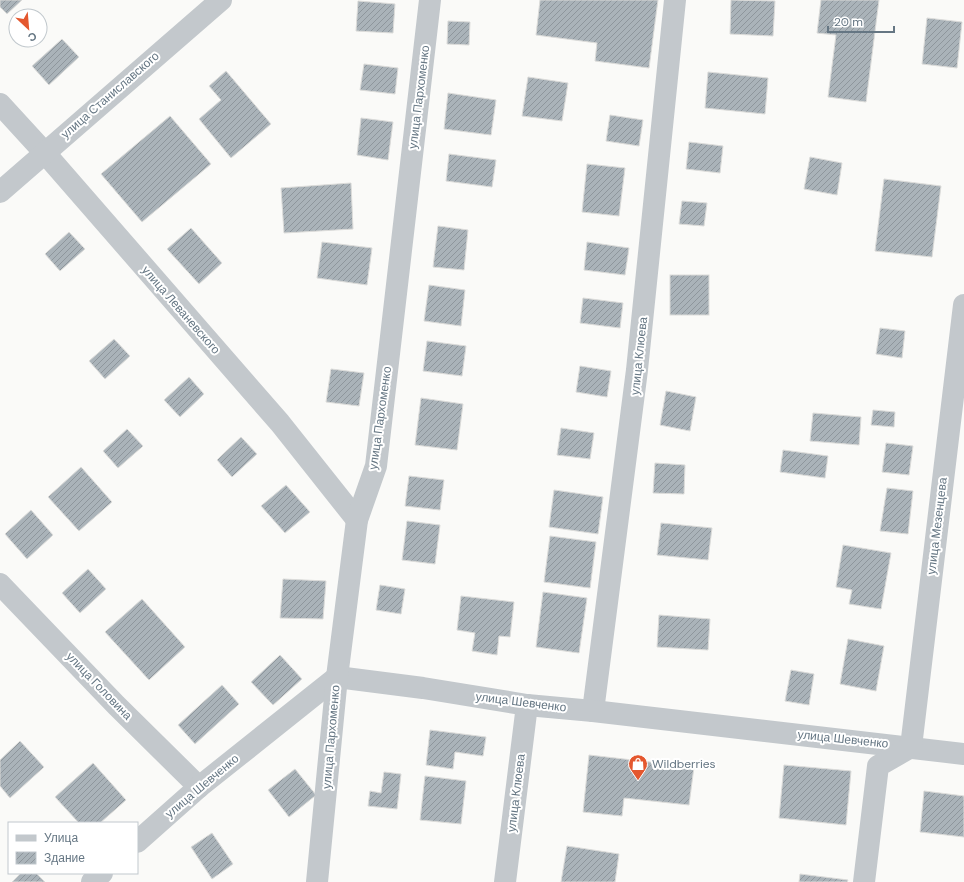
<svg xmlns="http://www.w3.org/2000/svg" width="964" height="882" font-family="'DM Sans',sans-serif">
<style>
.building{fill:url(#building-hatch);stroke:#dcdcda}
.lines{fill:none;stroke-linecap:round;stroke-linejoin:round}
.minor{stroke:#c3c8cc;stroke-width:22}
.labels{text-anchor:middle;stroke-width:4;stroke-linejoin:round;paint-order:stroke}
.street-label{font-size:12px;fill:#657683;stroke:#fff}
.poi-label{font-size:12px;fill:#657683;stroke:#fff;text-anchor:start}
</style>
<defs>
<pattern id="building-hatch" width="6" height="6" patternUnits="userSpaceOnUse"><rect width="6" height="6" fill="#aab3b9"/><path d="M-1 1l2-2M0 6l6-6M5 7l2-2" fill="none" stroke="#8e969c"/></pattern>
</defs>
<rect width="100%" height="100%" fill="#fafaf8"/>
<g class="building">
<path d="M0 0H22L7 14 0 7Z"/>
<path d="M540 0H658L649 68 595 61 597 43 536 35Z"/>
<path d="M731 0 775 1 773 36 730 34Z"/>
<path d="M821 0H879L866 102 828 97 836 35 817 33Z"/>
<path d="M358 1 395 4 393 33 356 31Z"/>
<path d="M927 18 962 22 957 68 922 64Z"/>
<path d="M448 21 470 22 469 45 447 44Z"/>
<path d="M62 39 79 57 49 85 32 66Z"/>
<path d="M364 64 398 68 395 94 360 90Z"/>
<path d="M226 71 271 124 231 158 199 119 221 100 209 86Z"/>
<path d="M708 72 768 78 765 114 705 108Z"/>
<path d="M528 77 568 83 562 121 522 116Z"/>
<path d="M448 93 496 100 491 135 444 129Z"/>
<path d="M610 115 643 120 639 146 606 141Z"/>
<path d="M170 116 211 164 142 222 101 174Z"/>
<path d="M361 118 393 122 388 160 357 155Z"/>
<path d="M689 142 723 146 720 173 686 169Z"/>
<path d="M449 154 496 160 492 187 446 181Z"/>
<path d="M810 157 842 163 837 195 804 189Z"/>
<path d="M587 164 625 168 619 216 582 212Z"/>
<path d="M884 179 941 186 932 257 875 251Z"/>
<path d="M351 183 353 229 284 233 281 188Z"/>
<path d="M682 201 707 203 704 226 679 224Z"/>
<path d="M438 226 468 230 464 270 433 267Z"/>
<path d="M191 228 222 263 199 284 167 249Z"/>
<path d="M69 232 85 249 60 271 45 254Z"/>
<path d="M322 242 372 248 367 285 317 278Z"/>
<path d="M587 242 629 248 625 275 584 270Z"/>
<rect x="670" y="275" width="39" height="40"/>
<path d="M429 285 465 290 461 326 424 321Z"/>
<path d="M583 298 623 303 620 328 580 323Z"/>
<path d="M880 328 905 331 902 358 876 354Z"/>
<path d="M114 339 130 356 105 379 89 361Z"/>
<path d="M427 341 466 346 462 376 423 371Z"/>
<path d="M580 366 611 371 607 397 576 392Z"/>
<path d="M331 369 364 373 359 406 326 402Z"/>
<path d="M189 377 204 394 180 417 164 400Z"/>
<path d="M666 391 696 397 690 431 660 425Z"/>
<path d="M421 398 463 404 457 450 415 445Z"/>
<path d="M873 410 895 412 894 427 871 425Z"/>
<path d="M813 413 861 417 859 445 810 441Z"/>
<path d="M561 428 594 433 590 459 557 455Z"/>
<path d="M127 429 143 446 118 468 103 451Z"/>
<path d="M241 437 257 454 232 477 217 460Z"/>
<path d="M886 443 913 446 909 475 882 472Z"/>
<path d="M783 450 828 456 825 478 780 472Z"/>
<path d="M655 463 685 465 684 494 653 493Z"/>
<path d="M81 467 112 502 79 531 48 497Z"/>
<path d="M409 476 444 480 440 510 405 506Z"/>
<path d="M286 485 310 512 285 533 261 506Z"/>
<path d="M887 488 913 491 908 534 880 531Z"/>
<path d="M554 490 603 497 598 534 549 527Z"/>
<path d="M31 510 53 535 27 559 5 534Z"/>
<path d="M407 521 440 525 435 564 402 560Z"/>
<path d="M661 523 712 528 708 560 657 555Z"/>
<path d="M550 536 596 542 590 588 544 582Z"/>
<path d="M843 545 891 553 881 609 849 604 852 590 836 587Z"/>
<path d="M88 569 106 589 80 613 62 593Z"/>
<path d="M283 579 326 581 323 619 280 618Z"/>
<path d="M380 585 405 589 401 614 376 610Z"/>
<path d="M543 592 587 598 579 653 536 647Z"/>
<path d="M461 596 514 602 510 637 499 636 497 655 472 651 475 633 457 630Z"/>
<path d="M142 599 185 647 149 680 105 632Z"/>
<path d="M659 615 710 619 708 650 657 647Z"/>
<path d="M848 639 884 646 876 691 840 684Z"/>
<path d="M280 655 302 679 273 705 251 682Z"/>
<path d="M791 670 814 674 809 705 785 701Z"/>
<path d="M222 685 239 704 195 744 178 725Z"/>
<path d="M430 730 486 737 483 756 455 752 453 769 426 765Z"/>
<path d="M20 741 44 767 10 798 0 786V760Z"/>
<path d="M589 755 694 767 689 805 624 798 622 816 583 812Z"/>
<path d="M93 763 126 800 100 823H79L55 797Z"/>
<path d="M784 765 851 771 846 825 779 818Z"/>
<path d="M295 769 316 795 289 817 268 790Z"/>
<path d="M384 772 401 774 397 809 368 806 370 791 381 793Z"/>
<path d="M425 776 466 781 461 824 420 820Z"/>
<path d="M924 791 964 796V837L920 832Z"/>
<path d="M212 833 233 864 212 879 191 847Z"/>
<path d="M567 846 619 854 615 882H561Z"/>
<path d="M21 873H36L45 882H12Z"/>
<path d="M800 874 848 880 847 882H799Z"/>
</g>
<g class="lines">
<g class="minor">
<path d="M0 104 44 152 280 423 357 520"/>
<path d="M0 192 221 0"/>
<path d="M0 584 116 705 199 787"/>
<path d="M593 711 637 370 675 0"/>
<path d="M137 842 199 787 337 677 423 688 527 705 593 711 964 754"/>
<path d="M92 882 102 873"/>
<path d="M317 882 337 677 357 520 376 466 430 0"/>
<path d="M505 882 527 705"/>
<path d="M864 882 878 766 911 747 964 305"/>
</g>
</g>
<defs>
<symbol id="shop-pin" viewBox="-11 -11 22 30"><path d="M0 17L-7.5 6A9.5 9.5 0 1 1 7.5 6Z" fill="#e4572e" stroke="#fff"/><path d="M-5-2.5h2.3a2.7 3.5 0 0 1 5.4 0H5L5.5 6h-11ZM-1.5-2.5h3a1.5 2.3 0 0 0-3 0Z" fill="#fff"/></symbol>
</defs>
<g fill-rule="evenodd">
<use href="#shop-pin" x="627" y="753" width="22" height="30"/>
</g>
<g class="labels">
<g class="street-label">
<text transform="translate(110 95) rotate(-41)" y="4">улица Станиславского</text>
<text transform="translate(419 97) rotate(-83)" y="4">улица Пархоменко</text>
<text transform="translate(181 310) rotate(49)" y="4">улица Леваневского</text>
<text transform="translate(639 356) rotate(-84)" y="4">улица Клюева</text>
<text transform="translate(380 418) rotate(-82)" y="4">улица Пархоменко</text>
<text transform="translate(937 526) rotate(-83)" y="4">улица Мезенцева</text>
<text transform="translate(99 686) rotate(46)" y="4">улица Головина</text>
<text transform="translate(521 702) rotate(7)" y="4">улица Шевченко</text>
<text transform="translate(331 737) rotate(-85)" y="4">улица Пархоменко</text>
<text transform="translate(843 739) rotate(6)" y="4">улица Шевченко</text>
<text transform="translate(202 786) rotate(-40)" y="4">улица Шевченко</text>
<text transform="translate(516 793) rotate(-83)" y="4">улица Клюева</text>
</g>
<g class="poi-label">
<text x="652" y="768">Wildberries</text>
</g>
</g>
<rect x="8" y="822" width="130" height="52" fill="#ffffff" stroke="#c1c8cd"/>
<rect x="16" y="835" width="20" height="6" fill="#c3c8cc" stroke="#c1c8cd"/>
<text x="44" y="842" font-size="12" fill="#657683">Улица</text>
<rect x="16" y="852" width="20" height="12" fill="url(#building-hatch)" stroke="#c1c8cd"/>
<text x="44" y="862" font-size="12" fill="#657683">Здание</text>
<g transform="translate(28 28) rotate(154)"><circle r="19" fill="#ffffff" stroke="#c1c8cd"/>
<path d="M0-3L7 15L0 10L-7 15Z" fill="#e4572e"/>
<text y="-6" font-size="11" font-weight="bold" text-anchor="middle" fill="#657683">С</text>
</g>
<path d="M828 26v6h66v-6" fill="none" stroke="#657683" stroke-width="2"/>
<text x="834" y="26" font-size="12" fill="#657683" stroke="#ffffff" stroke-width="3" paint-order="stroke">20 m</text>
</svg>
